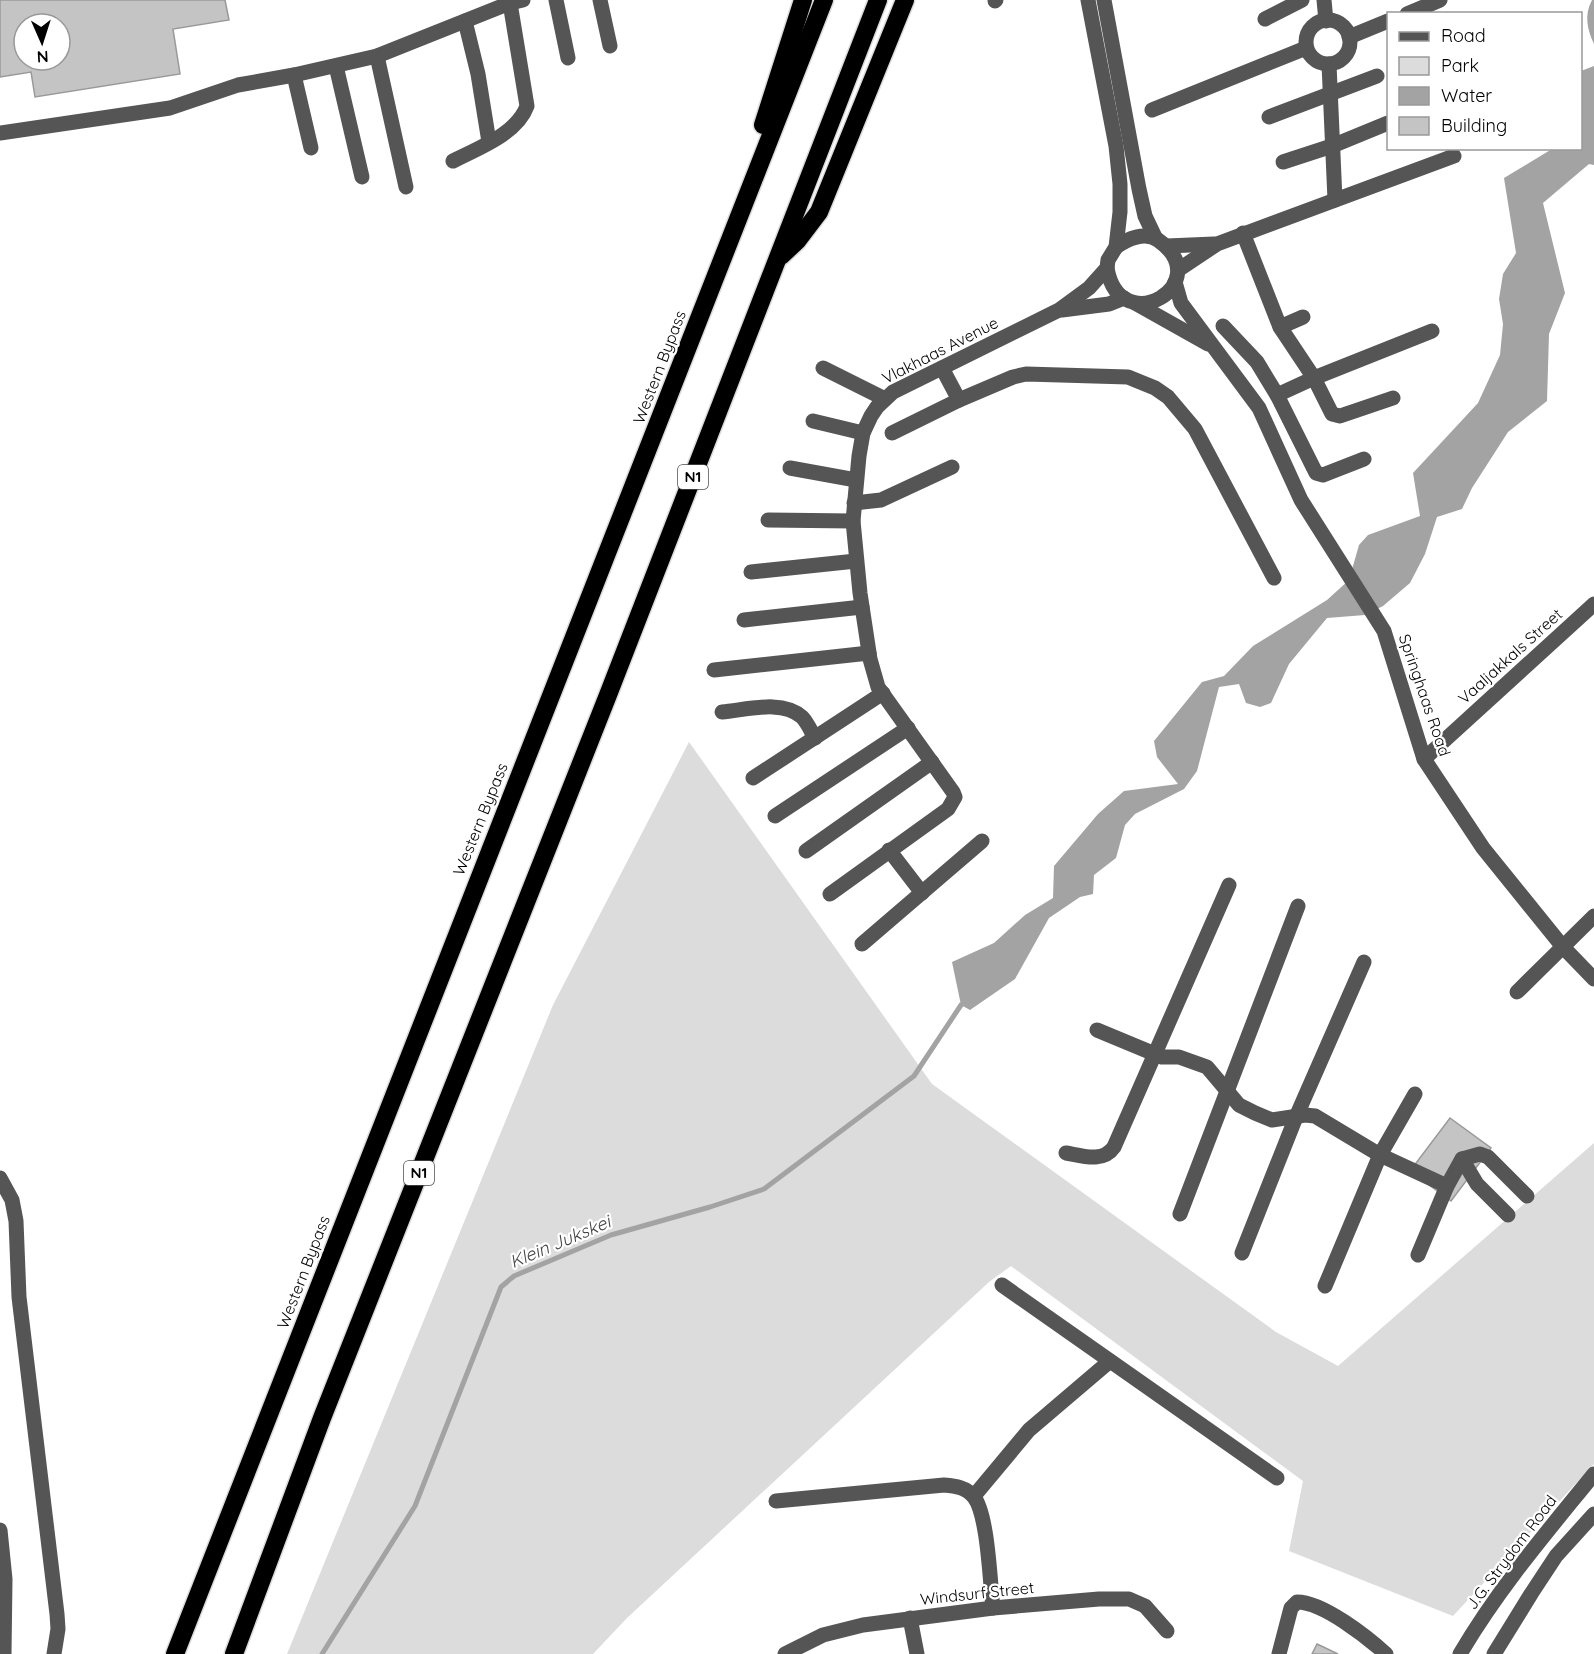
<svg xmlns="http://www.w3.org/2000/svg" width="1594" height="1654" font-family="Quicksand,sans-serif">
<style>
.green{fill:#dcdcdc}
.water{fill:#a3a3a3}
.lines{fill:none;stroke-linecap:round;stroke-linejoin:round}
.stream{stroke:#a3a3a3;stroke-width:5}
.building{fill:#c4c4c4;stroke:#999;stroke-width:1.5;fill-rule:evenodd}
.highway-casing{stroke:#dbdbdb;stroke-width:21}
.minor{stroke:#555;stroke-width:15}
.highway{stroke:#000;stroke-width:18}
.labels{text-anchor:middle;stroke-width:4.5;stroke-linejoin:round;paint-order:stroke}
.shield{fill:#fff;stroke:#4c4c4c;stroke-width:1.5}
.shield-label{font-size:15px;font-weight:bold;fill:#000}
.street-label{font-size:16px;fill:#000;stroke:#fff}
.water-label{font-size:18px;font-style:italic;fill:#444;stroke:#fff}
</style>
<rect width="100%" height="100%" fill="#fff"/>
<path class="green" d="M689 742 932 1084 1276 1332 1338 1366 1594 1143V1464L1453 1616 1289 1551 1303 1481 1011 1266 989 1282 627 1618 593 1654H287L553 1005Z"/>
<g class="water">
<path d="M1592 0H1594V44C1587 29 1584 15 1592 0Z"/>
<path d="M1594 66V165L1589 164 1543 203 1565 293 1549 334 1547 401 1508 432 1472 488 1462 509 1437 517 1425 554 1410 583 1383 606 1365 615 1327 618 1289 664 1271 703 1260 707 1246 703 1239 684 1219 687 1197 771 1184 789 1135 814 1125 825 1116 858 1094 875 1093 894 1080 897 1049 918 1015 979 970 1010 961 1005 952 962 994 943 1025 915 1053 898 1054 866 1098 814 1124 791 1178 784 1157 757 1154 741 1202 682 1224 676 1253 646 1327 600 1349 580 1359 545 1368 535 1420 516 1413 473 1478 403 1500 355 1503 324 1499 299 1503 274 1516 253 1504 178 1552 149 1580 148 1581 71Z"/>
</g>
<g class="lines">
<path class="stream" d="M322 1654 415 1506 501 1287 514 1276 611 1235 710 1207 764 1189 914 1076 961 1005"/>
</g>
<g class="building">
<path d="M0 0H225L229 20 173 29 180 74 35 97 31 72 0 77ZM24 24H60V60H24Z"/>
<path d="M1450 1118 1491 1148 1451 1201 1410 1171Z"/>
<path d="M1317 1644 1338 1654H1312Z"/>
</g>
<g class="lines">
<defs>
<g id="highway">
<path d="M763 125 803 0"/>
<path d="M781 256 797 241 819 212 905 0"/>
<path d="M175 1654C390 1102 607 551 824 0"/>
<path d="M234 1654 322 1418 608 695 878 0"/>
</g>
</defs>
<use href="#highway" class="highway-casing"/>
<g class="minor">
<path d="M556 0 568 58"/>
<path d="M600 0 610 46"/>
<path d="M1104 0 1139 189 1145 216 1155 237"/>
<path d="M1324 0 1326 21"/>
<path d="M995 1 996 0"/>
<path d="M1407 14 1440 0"/>
<path d="M1265 19 1302 0"/>
<circle cx="1328" cy="42" r="22"/>
<path d="M465 21 478 74 489 142"/>
<path d="M1349 37 1388 21"/>
<path d="M377 56 406 187"/>
<path d="M1329 64 1335 200"/>
<path d="M336 66 362 177"/>
<path d="M294 75 311 148"/>
<path d="M1152 110 1306 48"/>
<path d="M1269 117 1377 76"/>
<path d="M0 133 170 108 238 85 294 75 377 56 510 3 523 0"/>
<path d="M453 161C478 148 517 134 527 106L510 3"/>
<path d="M1283 162 1332 146 1388 123"/>
<path d="M1243 233 1280 327 1314 378 1332 414 1340 416 1393 398"/>
<path d="M1167 246 1214 244"/>
<path d="M1107 268C1120 342 1219 283 1158 240 1145 231 1127 239 1116 247"/>
<path d="M1178 270 1217 244 1454 156"/>
<path d="M1175 282 1181 303 1259 408 1301 500 1384 631 1424 759 1483 848 1563 947 1594 979"/>
<path d="M1135 303 1208 344"/>
<path d="M1062 310 1109 304 1124 298"/>
<path d="M1223 326 1257 362 1277 395 1316 473 1323 475 1364 459"/>
<path d="M1280 327 1303 317"/>
<path d="M823 368 885 399"/>
<path d="M942 368 959 400 1013 377 1026 374 1128 377 1155 388 1168 397 1195 429 1274 578"/>
<path d="M1277 395 1314 378 1432 331"/>
<path d="M813 421 863 433"/>
<path d="M892 433 959 400"/>
<path d="M790 468 856 480"/>
<path d="M854 503 881 500 952 467"/>
<path d="M768 520 853 521"/>
<path d="M751 572 856 561"/>
<path d="M744 620 862 607"/>
<path d="M714 670 869 653"/>
<path d="M722 712C746 710 782 699 802 717 807 722 811 731 815 738"/>
<path d="M1424 759 1594 604"/>
<path d="M753 778 883 693"/>
<path d="M775 816 908 728"/>
<path d="M889 850 922 893"/>
<path d="M806 851 932 762"/>
<path d="M830 894 948 809 955 797 953 792 878 687 870 659 860 593 853 521 859 456 863 433 871 416 877 407 893 392 1059 310 1089 288 1107 268 1108 260 1116 247 1120 212V184L1116 146 1088 0"/>
<path d="M862 944 982 841"/>
<path d="M1517 992 1594 916"/>
<path d="M1097 1030 1162 1057H1179L1207 1067 1239 1105 1255 1113 1272 1120 1305 1115 1315 1116 1380 1155 1447 1186"/>
<path d="M1066 1153C1083 1156 1103 1163 1114 1147L1229 885"/>
<path d="M1462 1159 1477 1184 1508 1215"/>
<path d="M0 1178 12 1200 16 1221 19 1297 57 1614 58 1629 54 1654"/>
<path d="M1180 1214 1298 906"/>
<path d="M1242 1253 1296 1117 1364 962"/>
<path d="M1418 1255 1447 1186 1462 1159 1480 1154 1488 1157 1527 1196"/>
<path d="M1002 1285 1277 1478"/>
<path d="M1325 1286 1380 1155 1415 1094"/>
<path d="M974 1496 1029 1430 1110 1361"/>
<path d="M776 1501 944 1485C955 1486 966 1487 974 1497 988 1515 990 1583 993 1608"/>
<path d="M0 1530 5 1579 4 1654"/>
<path d="M910 1618 917 1654"/>
<path d="M785 1654 823 1635 863 1625 993 1608 1099 1599H1129L1145 1606 1167 1631"/>
<path d="M1279 1654 1291 1608 1297 1602C1323 1602 1367 1637 1386 1654"/>
<path d="M1460 1654C1498 1589 1547 1532 1594 1474"/>
<path d="M1494 1654 1531 1594 1556 1556 1594 1514"/>
</g>
<use href="#highway" class="highway"/>
</g>
<g class="labels">
<g class="shield">
<rect x="678" y="465" width="30" height="24" rx="4.5"/>
<rect x="404" y="1161" width="30" height="24" rx="4.5"/>
</g>
<g class="shield-label">
<text x="693" y="482">N1</text>
<text x="419" y="1178">N1</text>
</g>
<g class="street-label">
<text transform="translate(940 350) rotate(-27)" y="6">Vlakhaas Avenue</text>
<text transform="translate(659 367) rotate(-69)" y="6">Western Bypass</text>
<text transform="translate(1510 656) rotate(-42)" y="6">Vaaljakkals Street</text>
<text transform="translate(1425 695) rotate(71)" y="6">Springhaas Road</text>
<text transform="translate(480 819) rotate(-68)" y="6">Western Bypass</text>
<text transform="translate(303 1272) rotate(-69)" y="6">Western Bypass</text>
<text transform="translate(1511 1552) rotate(-53)" y="6">J.G. Strydom Road</text>
<text transform="translate(977 1593) rotate(-6)" y="6">Windsurf Street</text>
</g>
<g class="water-label">
<text transform="translate(560 1242) rotate(-23)" y="6">Klein Jukskei</text>
</g>
</g>
<rect x="1387" y="12" width="195" height="138" fill="#ffffff" stroke="#999999" stroke-width="1.5"/>
<rect x="1399" y="32" width="30" height="9" fill="#555555" stroke="#999999" stroke-width="1.5"/>
<text x="1441" y="42" font-size="18" fill="#000000">Road</text>
<rect x="1399" y="57" width="30" height="18" fill="#dcdcdc" stroke="#999999" stroke-width="1.5"/>
<text x="1441" y="72" font-size="18" fill="#000000">Park</text>
<rect x="1399" y="87" width="30" height="18" fill="#a3a3a3" stroke="#999999" stroke-width="1.5"/>
<text x="1441" y="102" font-size="18" fill="#000000">Water</text>
<rect x="1399" y="117" width="30" height="18" fill="#c4c4c4" stroke="#999999" stroke-width="1.5"/>
<text x="1441" y="132" font-size="18" fill="#000000">Building</text>
<g transform="translate(42 42) rotate(177)"><circle r="28" fill="#ffffff" stroke="#999999" stroke-width="1.5"/>
<path d="M0-4.5L10 22L0 15L-10 22Z" fill="#000000"/>
<text y="-9" font-size="16" font-weight="bold" text-anchor="middle" fill="#000000">N</text>
</g>
</svg>
